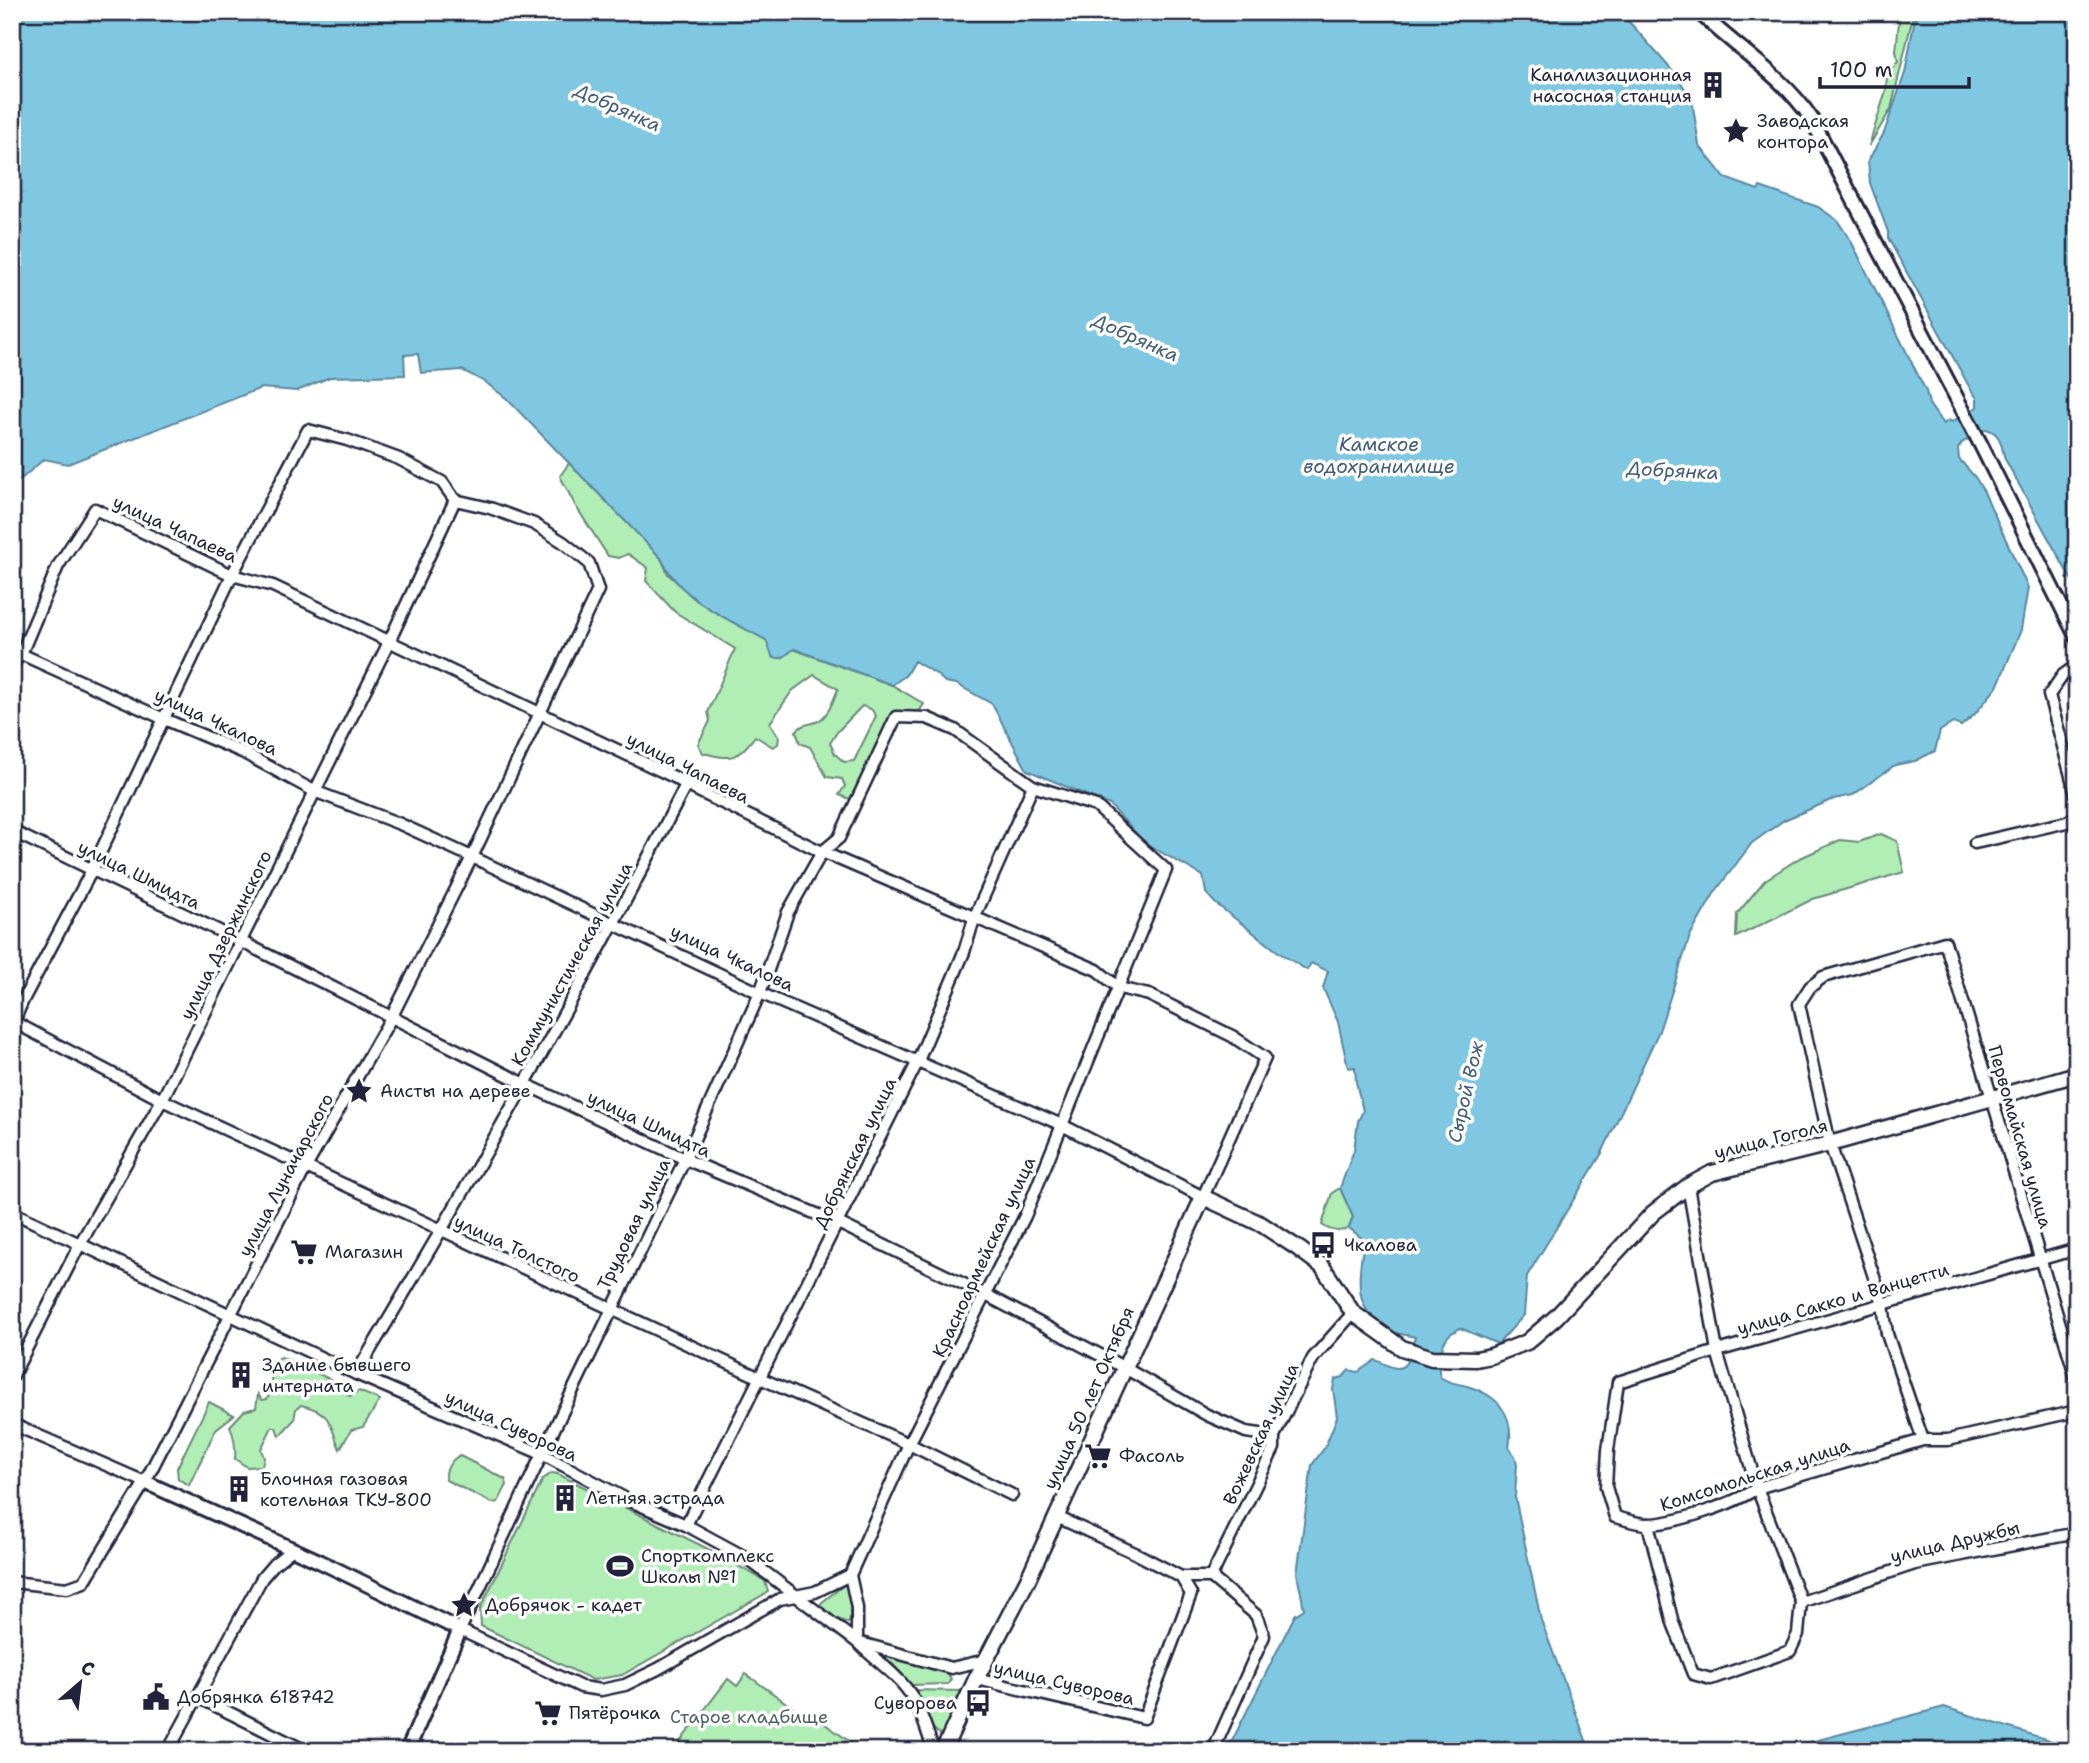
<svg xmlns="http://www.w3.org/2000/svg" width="2089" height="1763" font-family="'Shantell Sans',sans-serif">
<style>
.green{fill:#b1eeb5;stroke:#6a8878;stroke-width:2;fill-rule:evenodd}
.water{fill:#80c8e1;stroke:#5a869f;stroke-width:2}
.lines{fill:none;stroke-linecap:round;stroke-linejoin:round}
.minor-casing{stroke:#22223b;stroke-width:15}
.tertiary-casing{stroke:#22223b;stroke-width:18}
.secondary-casing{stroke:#22223b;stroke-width:19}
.minor{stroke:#fff;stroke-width:10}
.tertiary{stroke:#fff;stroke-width:12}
.secondary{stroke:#fff;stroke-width:14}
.labels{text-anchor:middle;stroke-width:7;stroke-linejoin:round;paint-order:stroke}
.poi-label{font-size:18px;fill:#22223b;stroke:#fff;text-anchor:start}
.street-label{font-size:18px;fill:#22223b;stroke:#fff}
.park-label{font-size:18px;fill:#4d5f60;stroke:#fff}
.water-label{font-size:19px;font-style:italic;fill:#435c75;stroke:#fff}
</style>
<rect width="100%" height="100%" fill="#fff"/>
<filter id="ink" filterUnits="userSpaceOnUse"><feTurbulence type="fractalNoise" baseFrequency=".0143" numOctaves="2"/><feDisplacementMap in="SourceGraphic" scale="14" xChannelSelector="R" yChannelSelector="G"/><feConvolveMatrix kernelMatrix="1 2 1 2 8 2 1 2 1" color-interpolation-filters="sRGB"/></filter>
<g filter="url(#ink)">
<g class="green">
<path d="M1900 12H1914L1891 109 1869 146 1886 90 1887 74 1898 62 1896 51Z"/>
<path d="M569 463 661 558 668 574 697 601 766 640 782 658 793 649 892 685 924 704 918 713H893L866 773 850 799 839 795 845 786 842 779 827 777 810 747 800 743 796 731C806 722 805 726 816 722 829 717 833 700 838 689L814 675 792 691 770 723 779 737 778 744 773 747 755 736C737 760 732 760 703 753L698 744 710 721 708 712 735 649 675 612 646 581 648 568 628 554 619 558 608 556 575 505 560 476ZM862 706 871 709 876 716 854 761 844 762 835 754 830 743 838 731Z"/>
<path d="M1881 834 1897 841 1904 872 1813 899 1736 937 1737 914 1765 880 1798 859 1840 840 1859 842Z"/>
<path d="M1340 1188 1353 1217 1349 1228C1340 1233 1330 1231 1322 1225L1332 1193Z"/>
<path d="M281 1357 341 1384 340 1391 350 1396 359 1391 380 1400 363 1427 351 1430 340 1449C329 1425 333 1412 301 1405L296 1409 294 1420 279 1436 276 1427H272L261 1449 264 1458 262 1466 247 1467 235 1459C236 1448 234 1436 230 1426L244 1411 256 1408 258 1394 262 1400 267 1399 270 1392 273 1361Z"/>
<path d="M209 1402 234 1415 216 1429 189 1485 178 1479 177 1468Z"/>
<path d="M460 1456 505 1479 507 1485 498 1502 492 1503 446 1480C444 1472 451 1458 460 1456Z"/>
<path d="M552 1473 558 1474 712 1551 765 1581 768 1592 622 1675 593 1680 481 1626 480 1609 543 1479Z"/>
<path d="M844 1585 850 1589V1620L848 1623 832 1617 821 1609V1603Z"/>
<path d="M874 1651 947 1672 951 1679 948 1684 911 1685 893 1664 872 1654Z"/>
<path d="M746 1674 814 1723 818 1719 863 1751H673L728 1679 737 1686Z"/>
<path d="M911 1690 961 1691 963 1697 945 1731 940 1734C928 1728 919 1702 911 1690Z"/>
</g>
<g class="water">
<path d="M12 12H1618L1633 26 1677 76 1692 100 1699 145 1725 178 1758 190 1760 187 1818 207 1837 220 1851 241 1926 391 1929 404 1943 424 1949 420 1951 422 1977 407V398L1971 390 1888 238V232L1870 183 1868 161 1884 133 1905 73 1916 12H2077V590L2005 459C2001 446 2002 433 1986 429L1962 443 1958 449 1959 459 1975 477 1984 492 2028 588 2021 630 1997 687 1974 715 1961 726 1953 723 1940 731 1935 751 1915 761 1895 765 1853 795 1834 799 1784 820 1752 843 1715 892 1690 936 1659 1031 1602 1153 1527 1276 1524 1315 1498 1344 1460 1328C1456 1331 1452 1332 1449 1335 1441 1343 1437 1368 1440 1377 1449 1383 1457 1384 1467 1386 1498 1395 1515 1415 1509 1448L1515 1456 1517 1464 1515 1497 1541 1620 1590 1751H1227L1295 1615 1304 1609 1297 1573 1312 1465 1325 1447 1337 1417 1333 1389 1335 1379 1343 1377 1349 1370 1358 1372 1375 1360C1382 1362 1389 1367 1396 1368 1409 1370 1412 1346 1415 1337 1407 1335 1396 1334 1388 1330 1351 1310 1359 1275 1364 1240L1349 1228 1353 1217 1340 1188 1354 1150 1358 1121 1363 1111 1356 1082 1355 1067 1348 1068 1338 1022 1323 988 1328 971 1311 963 1307 970 1281 954 1215 903 1206 893 1203 876 1145 843 1110 805 1027 770 992 704 956 684 945 682 936 674 914 661 906 675 892 685 794 649 782 658H773L766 640C728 619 680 600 661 558L506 398 485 382 462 370 421 373 418 354 404 355 405 375 330 377 297 391 261 388 68 464 44 459 12 487Z"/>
<path d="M1944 1707 2077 1749V1751H1776Z"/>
</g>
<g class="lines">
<defs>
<g id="minor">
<path d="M1709 22 1721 12"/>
<path d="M12 648 21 654 164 719 242 752 314 791 400 824 472 857 760 993 1062 1125 1203 1197 1265 1058 1232 1036 1149 995 1119 988 1097 970 822 852 686 785 676 778 273 586 232 575 95 509 58 566 21 654 12 665"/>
<path d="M2077 665 2063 675 2049 695 2077 798"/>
<path d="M896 717 927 718 955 730 1033 786 1096 806 1166 870 1025 1216 909 1444 850 1575 815 1592 780 1599 658 1669 625 1685 601 1690 581 1687 460 1630 542 1454 685 1159 760 993 788 912 822 852 839 838Z"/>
<path d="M12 831 240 941 525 1084 685 1159 838 1223 986 1295 1123 1367 1207 1415 1246 1432 1274 1436"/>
<path d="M1975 843 2067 822 2077 816"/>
<path d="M12 1021 162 1100 760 1378 909 1444 1012 1495"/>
<path d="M12 1026 23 1000 92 870 232 575 308 430 347 440 399 459 442 482 455 500 490 508 534 524 563 542 589 563 598 590 472 857 392 1016 306 1167 145 1482 84 1582 67 1588 12 1582"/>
<path d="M12 1212 356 1374 542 1454 628 1500 686 1525 745 1557 857 1642 951 1668 986 1660"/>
<path d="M2077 1249 1717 1351 1618 1382 1608 1450 1606 1487 1615 1517C1625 1519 1637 1524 1647 1524 1675 1524 1734 1504 1757 1488L1923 1440H1948L2077 1411"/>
<path d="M356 1374C472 1181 583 985 686 785"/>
<path d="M12 1377 80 1244 162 1100 389 642 455 500"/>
<path d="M12 1424 145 1482"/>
<path d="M1923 1440 1887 1334 1883 1304 1830 1144 1799 1004 1810 987 1823 977 1945 942 2077 1381"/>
<path d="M1057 1517 1137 1554 1181 1577H1211"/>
<path d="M1648 1524 1673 1623 1693 1674 1711 1679 1790 1651 1798 1634 1801 1602 1757 1488 1717 1351 1688 1186"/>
<path d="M686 1525 917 1063 964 952 975 916 1033 786"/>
<path d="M850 1575 857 1608V1642C875 1660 897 1674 911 1695 922 1711 927 1733 934 1751"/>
<path d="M1211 1577 1274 1448V1436L1313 1358 1353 1313"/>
<path d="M1211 1577 1256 1615 1264 1636 1213 1751"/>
<path d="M1801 1602 1915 1564 2077 1533"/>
<path d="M976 1679 1144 1718 1191 1594 1181 1577"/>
<path d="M198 1697 306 1751"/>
<path d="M168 1751 262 1578 274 1564 293 1549"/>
</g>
<g id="tertiary">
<path d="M1699 12C1736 48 1782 75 1811 118L1980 443 2077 638"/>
<path d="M145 1482 321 1562 460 1630 407 1751"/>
</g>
<path id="secondary" d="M943 1751 976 1679 1028 1579 1203 1197 1261 1224 1299 1249 1322 1266 1353 1313 1402 1348 1432 1358 1476 1359 1491 1356 1527 1342 1556 1317 1653 1213 1688 1186 1712 1173 1830 1144 2077 1074"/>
</defs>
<use href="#minor" class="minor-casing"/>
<use href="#tertiary" class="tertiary-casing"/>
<use href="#secondary" class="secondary-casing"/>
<use href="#minor" class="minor"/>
<use href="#tertiary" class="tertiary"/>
<use href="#secondary" class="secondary"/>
</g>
</g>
<defs>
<symbol id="building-bare" viewBox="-9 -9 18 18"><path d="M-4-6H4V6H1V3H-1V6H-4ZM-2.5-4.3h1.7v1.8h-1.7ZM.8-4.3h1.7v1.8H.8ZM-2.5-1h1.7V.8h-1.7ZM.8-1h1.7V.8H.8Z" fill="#22223b" stroke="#fff" stroke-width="2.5" paint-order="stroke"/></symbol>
<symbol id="sight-bare" viewBox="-9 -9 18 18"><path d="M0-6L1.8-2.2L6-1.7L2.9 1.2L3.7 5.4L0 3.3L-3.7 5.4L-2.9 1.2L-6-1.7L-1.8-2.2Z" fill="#22223b" stroke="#fff" stroke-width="2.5" paint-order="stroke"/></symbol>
<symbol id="bus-bare" viewBox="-9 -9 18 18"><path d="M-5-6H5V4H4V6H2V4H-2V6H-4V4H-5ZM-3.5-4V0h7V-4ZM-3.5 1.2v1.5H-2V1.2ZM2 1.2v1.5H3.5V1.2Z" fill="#22223b" stroke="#fff" stroke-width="2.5" paint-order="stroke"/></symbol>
<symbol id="supermarket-bare" viewBox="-9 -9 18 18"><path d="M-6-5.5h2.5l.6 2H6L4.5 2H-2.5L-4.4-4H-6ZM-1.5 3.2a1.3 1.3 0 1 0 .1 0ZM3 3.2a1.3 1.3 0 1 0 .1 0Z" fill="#22223b" stroke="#fff" stroke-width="2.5" paint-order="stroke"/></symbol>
<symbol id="stadium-bare" viewBox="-9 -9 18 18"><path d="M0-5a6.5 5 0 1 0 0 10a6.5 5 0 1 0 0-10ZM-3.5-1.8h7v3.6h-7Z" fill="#22223b" stroke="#fff" stroke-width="2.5" paint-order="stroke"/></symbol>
<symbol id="civic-bare" viewBox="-9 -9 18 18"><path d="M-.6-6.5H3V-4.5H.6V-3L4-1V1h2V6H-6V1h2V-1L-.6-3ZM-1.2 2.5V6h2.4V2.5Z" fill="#22223b" stroke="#fff" stroke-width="2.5" paint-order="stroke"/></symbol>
</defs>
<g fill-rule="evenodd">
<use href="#building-bare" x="1694" y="66" width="38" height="38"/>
<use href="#sight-bare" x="1717" y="112" width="38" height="38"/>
<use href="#sight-bare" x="340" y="1072" width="38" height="38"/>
<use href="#bus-bare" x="1304" y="1226" width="38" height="38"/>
<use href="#supermarket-bare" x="285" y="1233" width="38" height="38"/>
<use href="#building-bare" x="222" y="1356" width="38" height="38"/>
<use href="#supermarket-bare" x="1079" y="1437" width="38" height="38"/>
<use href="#building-bare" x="220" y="1470" width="38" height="38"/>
<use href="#building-bare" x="546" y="1479" width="38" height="38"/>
<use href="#stadium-bare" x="601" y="1547" width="38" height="38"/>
<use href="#sight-bare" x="445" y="1586" width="38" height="38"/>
<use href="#civic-bare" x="137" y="1678" width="38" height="38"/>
<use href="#bus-bare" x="959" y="1684" width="38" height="38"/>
<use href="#supermarket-bare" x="529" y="1694" width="38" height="38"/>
</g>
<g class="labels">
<g class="poi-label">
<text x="1692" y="81" text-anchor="end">Канализационная<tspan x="1692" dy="21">насосная станция</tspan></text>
<text x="1757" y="127">Заводская<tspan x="1757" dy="21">контора</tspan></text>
<text x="380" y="1097">Аисты на дереве</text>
<text x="1344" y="1251">Чкалова</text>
<text x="325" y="1258">Магазин</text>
<text x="262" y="1371">Здание бывшего<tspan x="262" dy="21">интерната</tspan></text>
<text x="1119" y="1462">Фасоль</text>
<text x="260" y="1485">Блочная газовая<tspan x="260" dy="21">котельная ТКУ-800</tspan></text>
<text x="586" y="1504">Летняя эстрада</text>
<text x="641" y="1562">Спорткомплекс<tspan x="641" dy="21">Школы №1</tspan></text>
<text x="485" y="1611">Добрячок - кадет</text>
<text x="177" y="1703">Добрянка 618742</text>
<text x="957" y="1709" text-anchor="end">Суворова</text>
<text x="569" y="1719">Пятёрочка</text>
</g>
<g class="street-label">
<text transform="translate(175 529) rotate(25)" y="6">улица Чапаева</text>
<text transform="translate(216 722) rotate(25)" y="6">улица Чкалова</text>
<text transform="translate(688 768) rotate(27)" y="6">улица Чапаева</text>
<text transform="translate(139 875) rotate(26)" y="6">улица Шмидта</text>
<text transform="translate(226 935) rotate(-64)" y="6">улица Дзержинского</text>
<text transform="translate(732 958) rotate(25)" y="6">улица Чкалова</text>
<text transform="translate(572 964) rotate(-61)" y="6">Коммунистическая улица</text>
<text transform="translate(649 1124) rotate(25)" y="6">улица Шмидта</text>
<text transform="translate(2020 1137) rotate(74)" y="6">Первомайская улица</text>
<text transform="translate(1771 1139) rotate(-14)" y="6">улица Гоголя</text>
<text transform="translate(855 1153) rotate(-64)" y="6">Добрянская улица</text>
<text transform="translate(286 1175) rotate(-62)" y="6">улица Луначарского</text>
<text transform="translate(634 1224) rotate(-64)" y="6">Трудовая улица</text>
<text transform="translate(517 1249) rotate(25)" y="6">улица Толстого</text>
<text transform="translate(984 1257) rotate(-65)" y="6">Красноармейская улица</text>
<text transform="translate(1843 1299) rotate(-16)" y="6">улица Сакко и Ванцетти</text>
<text transform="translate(1089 1398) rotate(-66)" y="6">улица 50 лет Октября</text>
<text transform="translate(511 1426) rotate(25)" y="6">улица Суворова</text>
<text transform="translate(1261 1434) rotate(-65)" y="6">Вожевская улица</text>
<text transform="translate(1755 1475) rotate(-18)" y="6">Комсомольская улица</text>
<text transform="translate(1955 1542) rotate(-13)" y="6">улица Дружбы</text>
<text transform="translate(1064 1683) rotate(13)" y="6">улица Суворова</text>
</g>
<g class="park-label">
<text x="749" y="1723">Старое кладбище</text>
</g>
<g class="water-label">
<text transform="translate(618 107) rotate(24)" y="7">Добрянка</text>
<text transform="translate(1136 337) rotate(24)" y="7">Добрянка</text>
<text x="1379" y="451">Камское<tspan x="1379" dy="22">водохранилище</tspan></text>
<text transform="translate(1673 470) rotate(3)" y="7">Добрянка</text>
<text transform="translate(1465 1092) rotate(-77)" y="7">Сырой Вож</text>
</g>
</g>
<rect width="2089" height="1763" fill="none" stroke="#fff" stroke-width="42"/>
<rect x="21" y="21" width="2047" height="1721" fill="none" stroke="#22223b" stroke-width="2.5" filter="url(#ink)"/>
<g transform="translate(80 1683) rotate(28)" stroke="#ffffff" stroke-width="5" paint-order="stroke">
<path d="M0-5L12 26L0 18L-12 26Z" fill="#22223b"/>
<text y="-10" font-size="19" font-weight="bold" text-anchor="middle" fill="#22223b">С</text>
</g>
<path d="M1820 77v10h149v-10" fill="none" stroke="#22223b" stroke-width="3.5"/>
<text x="1830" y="77" font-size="21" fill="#22223b" stroke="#ffffff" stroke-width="5" paint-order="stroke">100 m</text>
</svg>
